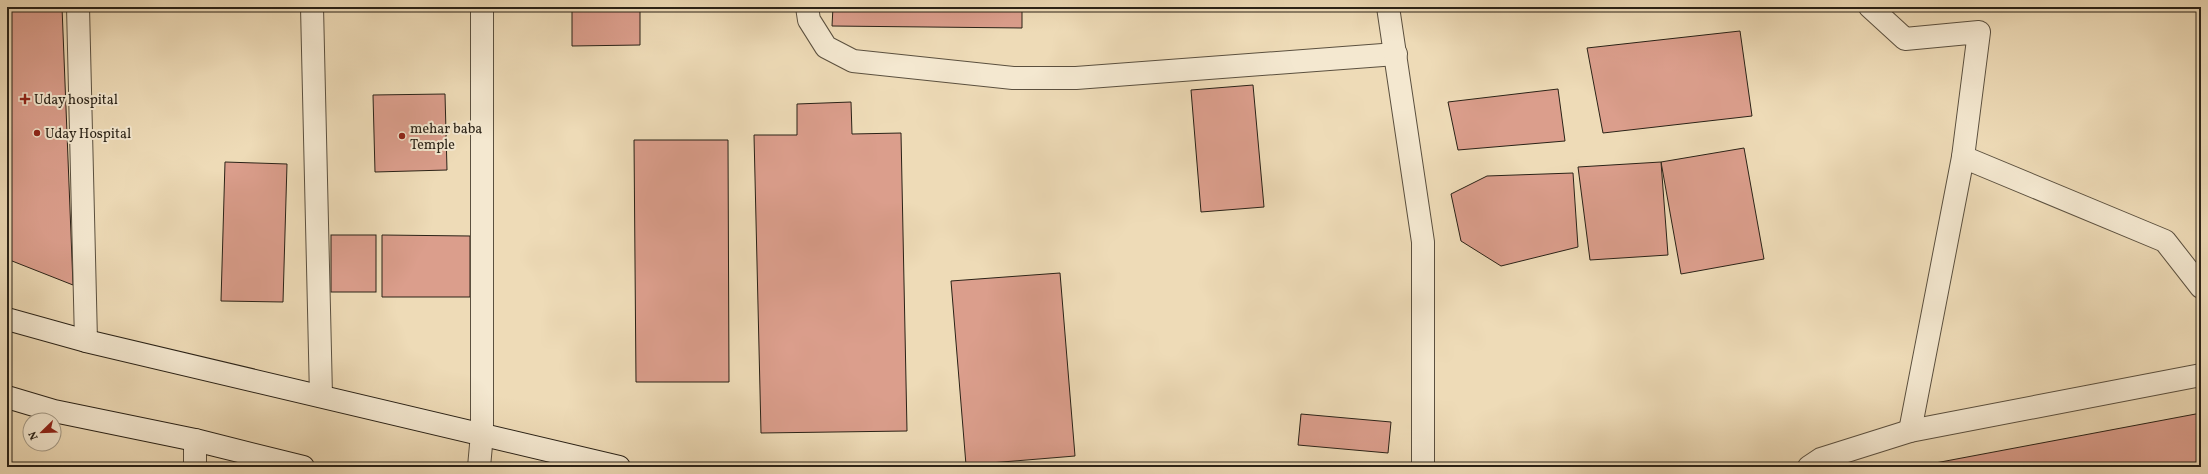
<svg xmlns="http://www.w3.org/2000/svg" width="2208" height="474" font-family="Vollkorn,serif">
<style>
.building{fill:#db9e8c;stroke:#2a2217}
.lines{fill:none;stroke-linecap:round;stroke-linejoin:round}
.minor-casing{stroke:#5b503f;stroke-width:24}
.secondary-casing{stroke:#2a2217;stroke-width:24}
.minor{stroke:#f4e8d0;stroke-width:22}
.secondary{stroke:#f4e8d0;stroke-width:22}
.poi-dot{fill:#8f2418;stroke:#f4e8d0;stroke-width:1.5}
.labels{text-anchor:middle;stroke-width:4;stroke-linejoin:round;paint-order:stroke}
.poi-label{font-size:14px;fill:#2a2217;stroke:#f4e8d0;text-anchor:start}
</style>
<rect width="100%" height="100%" fill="#eedbb7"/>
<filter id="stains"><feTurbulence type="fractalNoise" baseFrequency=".005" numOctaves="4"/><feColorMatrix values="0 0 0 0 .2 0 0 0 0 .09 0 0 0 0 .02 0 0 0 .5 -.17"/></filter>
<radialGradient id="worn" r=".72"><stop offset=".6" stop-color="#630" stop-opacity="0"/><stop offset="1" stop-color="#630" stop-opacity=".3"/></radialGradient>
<g class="building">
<path d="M7 7H62L73 285 7 259Z"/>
<path d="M572 7H640V45L572 46Z"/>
<rect x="689" y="7" width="60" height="3"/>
<path d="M833 7H1022V28L832 26Z"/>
<path d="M1740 31 1752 116 1603 133 1587 48Z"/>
<path d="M1253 85 1264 207 1201 212 1191 90Z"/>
<path d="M1558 89 1565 141 1458 150 1448 102Z"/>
<path d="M445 94 447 170 375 172 373 95Z"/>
<path d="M851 102 852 134 901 133 907 431 761 433 754 135H797V104Z"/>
<path d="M634 140H728L729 382H636Z"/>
<path d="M1744 148 1764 259 1681 274 1661 162Z"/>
<path d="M225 162 287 164 283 302 221 301Z"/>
<path d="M1661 162 1668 255 1590 260 1578 167Z"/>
<path d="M1573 173 1578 247 1501 266 1461 241 1451 194 1487 176Z"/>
<rect x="331" y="235" width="45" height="57"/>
<path d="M382 235 470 236V297H382Z"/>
<path d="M1060 273 1075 456 966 465 951 281Z"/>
<path d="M2201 413V467H1914Z"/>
<path d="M1301 414 1391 422 1388 453 1298 445Z"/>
</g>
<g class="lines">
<defs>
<g id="minor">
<path d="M78 7 86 341"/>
<path d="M312 7 321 396"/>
<path d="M807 7 809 20 826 47 853 61 1013 78H1076L1396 54"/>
<path d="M1388 7 1423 242V467"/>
<path d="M1870 7 1905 39 1979 32 1963 157 1910 431"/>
<path d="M1963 157 2165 241 2201 287"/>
<path d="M195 467V440"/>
<path d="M479 467 482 434V7"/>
<path d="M1809 467 1821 459 1910 431 2201 375"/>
</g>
<g id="secondary">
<path d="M7 319 86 341 619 467"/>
<path d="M7 397 54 411 195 440 303 467"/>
</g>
</defs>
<use href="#minor" class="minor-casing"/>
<use href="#secondary" class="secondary-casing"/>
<use href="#minor" class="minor"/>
<use href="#secondary" class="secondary"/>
</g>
<g class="poi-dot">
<path d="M23 93h4v4h4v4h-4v4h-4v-4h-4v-4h4z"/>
<circle cx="37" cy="133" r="4"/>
<circle cx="402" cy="136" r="4"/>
</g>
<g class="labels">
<g class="poi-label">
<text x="34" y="104">Uday hospital</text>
<text x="410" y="133">mehar baba<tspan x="410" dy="16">Temple</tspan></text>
<text x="45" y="138">Uday Hospital</text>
</g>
</g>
<rect width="2208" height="474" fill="none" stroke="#eedbb7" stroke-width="24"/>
<rect x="8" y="8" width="2192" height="458" fill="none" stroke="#2a2217" stroke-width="2"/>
<rect x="12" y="12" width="2184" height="450" fill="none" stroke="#2a2217"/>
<g transform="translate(42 432) rotate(247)"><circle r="19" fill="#f4e8d0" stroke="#a39986"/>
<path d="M0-3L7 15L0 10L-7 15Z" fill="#8f2418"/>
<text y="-6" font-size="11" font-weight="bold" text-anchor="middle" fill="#2a2217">N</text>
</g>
<rect width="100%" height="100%" filter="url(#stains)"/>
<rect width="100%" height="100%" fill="url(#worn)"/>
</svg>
